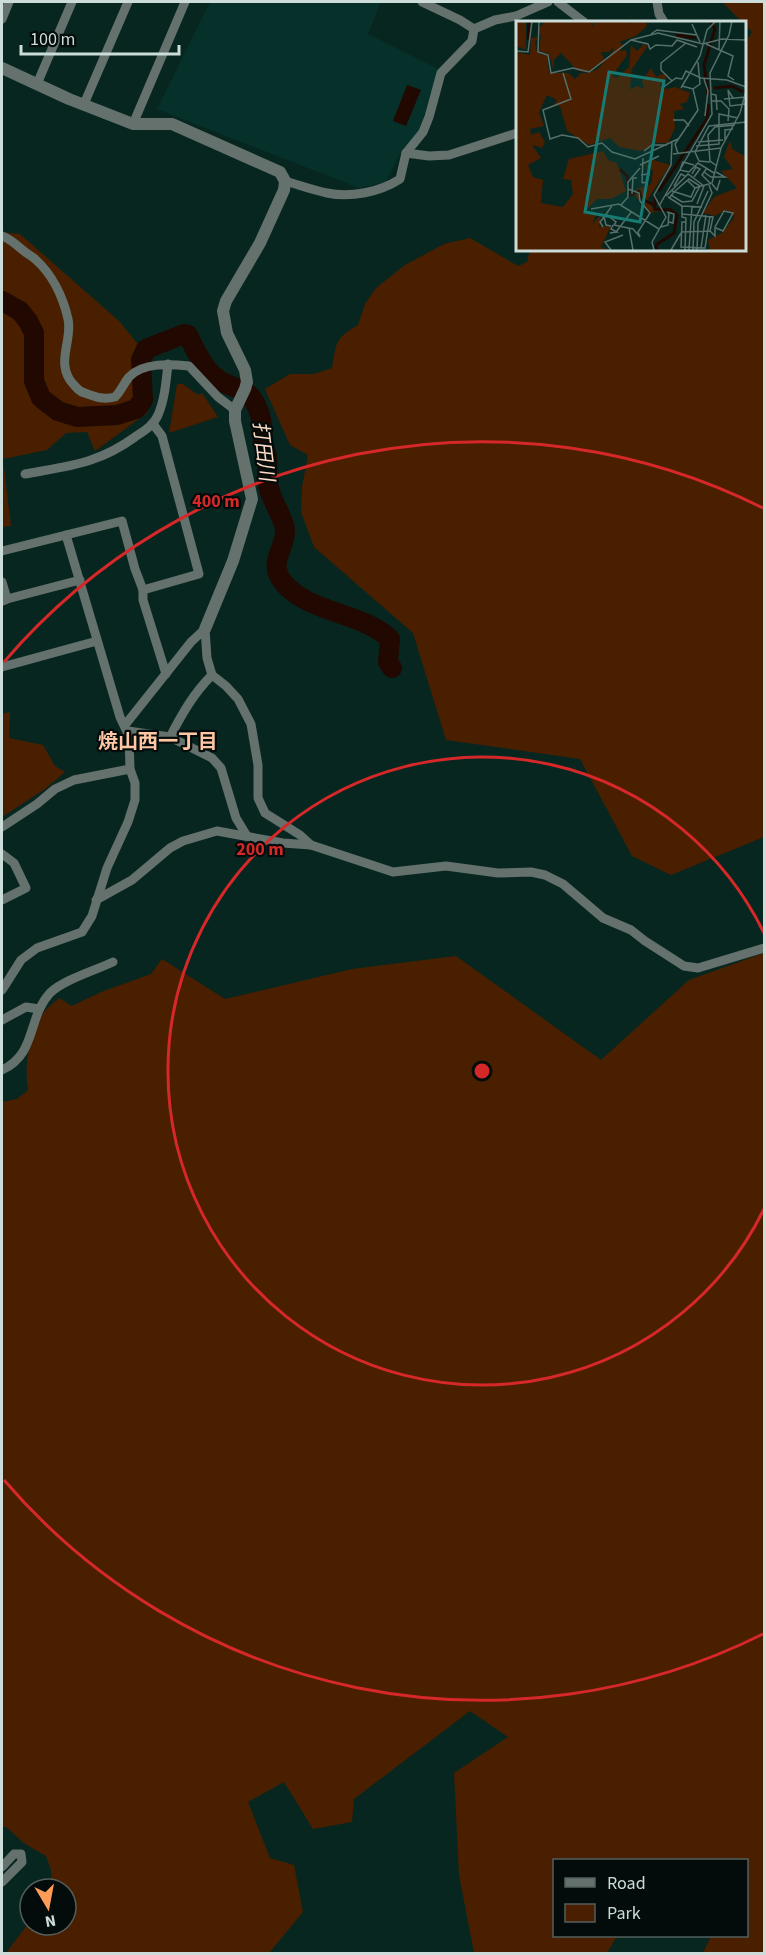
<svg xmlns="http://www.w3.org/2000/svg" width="766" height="1955" font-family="'Source Sans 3','Noto Sans JP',sans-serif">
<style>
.built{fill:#06302a}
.green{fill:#491f00}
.water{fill:#210800}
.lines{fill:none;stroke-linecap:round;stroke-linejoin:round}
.river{stroke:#210800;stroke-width:20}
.minor{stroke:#64716d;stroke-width:9}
.tertiary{stroke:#64716d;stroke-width:12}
.ring{fill:none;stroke:#d62828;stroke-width:3}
.labels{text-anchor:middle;stroke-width:4.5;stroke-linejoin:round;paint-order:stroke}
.water-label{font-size:20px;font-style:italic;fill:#fddac5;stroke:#030c0a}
.neighbourhood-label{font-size:20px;font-weight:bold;fill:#ffc6a3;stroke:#030c0a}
.inset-river{fill:none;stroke:#210800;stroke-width:3}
.inset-road{fill:none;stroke:#566f6a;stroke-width:1.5}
.view{fill:#187b73;fill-opacity:0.15;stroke:#187b73;stroke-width:3}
.inset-edge{fill:none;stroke:#ccdcd8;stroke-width:3}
.centre{fill:#d62828;stroke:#030c0a;stroke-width:3}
.ring-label{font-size:18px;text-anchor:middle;font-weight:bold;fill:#d62828;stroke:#030c0a;stroke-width:4.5;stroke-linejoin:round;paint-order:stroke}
</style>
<rect width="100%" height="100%" fill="#082620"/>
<path class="built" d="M210 2H381L368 34 446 73 430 94 420 130 400 153 386 182 359 188 157 109Z"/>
<g class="green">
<path d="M722 2H764V837L671 875 632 856 580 759 446 740 413 633 314 547 301 512 302 487 308 455 290 445 265 389 290 374H314L332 368C337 342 334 339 358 325L365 304 376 288 405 265 444 244 470 238 518 266 527 262 529 254 533 249H744V45L752 32Z"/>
<path d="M2 232 20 234 119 321 141 348 147 413 95 451 87 432 66 433 47 450 3 459 11 526 2 527Z"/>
<path d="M177 384H183L198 395 202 393 218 417 169 433Z"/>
<path d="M10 712 9 738 43 745 55 766 65 772 45 789 2 817V714Z"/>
<path d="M764 953V1953H703L711 1936H746V1860H554V1936H617L607 1953H474L459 1875 454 1773 508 1737 470 1711 354 1799 352 1822 313 1829 284 1782 248 1802 270 1858 294 1865 303 1912 269 1953H6L30 1921V1925H66V1889H52L51 1870 46 1856 25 1844 6 1827H2V1102L17 1099 28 1090C24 1064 29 1039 42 1015 45 1009 53 1004 59 998L72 1006 101 992 151 974 162 959 225 999 352 969 456 956 601 1060 689 980Z"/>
</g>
<path class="water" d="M407 85 421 90 406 126 393 121Z"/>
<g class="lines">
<path class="river" d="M2 301 20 311 28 321 34 333V381L41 398 58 411 77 417 117 415 136 409 143 400 141 360 146 349 184 334 188 335C195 349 202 366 215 377 234 393 248 381 259 412 263 422 262 432 263 443 264 448 266 452 267 456 268 467 266 477 269 488 271 500 285 520 285 530 286 549 267 562 283 582 307 613 362 612 390 639L388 662 392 668"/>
<g class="minor">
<path d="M558 2 584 22"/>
<path d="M657 2 659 14 664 22"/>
<path d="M2 19 9 2"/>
<path d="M474 29 495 20 516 16 548 2"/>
<path d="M37 84 72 2"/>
<path d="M84 104 128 2"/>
<path d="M133 124 185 2"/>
<path d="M406 153 429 156 449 155 517 133"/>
<path d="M285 181C299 185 313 190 327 193 351 198 380 192 400 179L406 153 423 132 429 117 441 73 472 41 474 29 460 20 422 2"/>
<path d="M2 236C11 239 16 245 24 251 27 254 32 256 35 259 52 274 63 297 68 319 73 341 54 364 74 385 78 389 79 392 85 393 96 397 103 400 115 397 121 391 124 383 129 377 143 362 171 364 189 366L218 397 235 410"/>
<path d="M25 474C68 466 98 464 135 437 144 431 154 425 158 415 165 399 166 381 168 364"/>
<path d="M2 551 122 521 135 569 143 590V600L166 674"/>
<path d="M2 582 7 599 3 601"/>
<path d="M143 590 199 574 162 436 153 424"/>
<path d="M7 599 80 580"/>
<path d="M205 629 207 658 212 675 226 686 238 699 251 724 258 765V798L265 813 300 835 311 845"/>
<path d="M2 667 97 641"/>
<path d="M125 725 191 642 205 629"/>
<path d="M128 731 170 737 212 758 221 768 236 818 247 836"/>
<path d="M170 737C182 714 193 694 212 675"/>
<path d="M2 827 37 804 55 789 74 780 130 769"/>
<path d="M2 854 14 863 26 888 2 900"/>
<path d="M96 900 132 880 170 848 183 841 217 831 283 843 311 845 393 872 446 866 498 873 531 872 545 875 563 884 603 918 631 930 645 941 684 966 698 968 764 948"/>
<path d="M2 990 21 960 37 948 82 932 92 916 107 868 128 822 135 800V783L130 769 129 736 120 717 66 535"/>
<path d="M2 1020 26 1007 39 1009"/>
<path d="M2 1070C37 1054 27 1018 50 993 63 980 96 970 113 962"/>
<path d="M2 1867 14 1854H21L22 1862 2 1882"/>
</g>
<path class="tertiary" d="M2 68 69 99 133 124H172L280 172 285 181 284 190 260 243 226 301 223 311 227 333 245 370 247 382 245 389 235 410V421L252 499 233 561 205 629"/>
</g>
<g class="ring">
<path d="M764 1209A314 314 0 1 1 764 933"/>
<path d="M763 1634A629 629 0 0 1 4 1480M4 662A629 629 0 0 1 763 508"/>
</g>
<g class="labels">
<g class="water-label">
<text transform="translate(264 451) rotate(83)" y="7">打田川</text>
</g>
<g class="neighbourhood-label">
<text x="158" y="748">焼山西一丁目</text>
</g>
</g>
<g transform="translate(516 21)">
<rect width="230" height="230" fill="#082620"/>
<path d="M0 0H10V29L0 25ZM29 0H74L78 7 76 0H111L117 4 113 0H130L131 5 120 15 103 21 108 24 104 30 110 29 111 34 96 55 101 57 113 46 115 24 121 30 128 23 131 26 116 48 114 68 110 70 121 65 128 68 126 60 135 47 140 56 149 52 150 58 144 64 146 69 159 66 174 72 171 81 164 83 168 88 158 90 159 107 152 122H136L134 127 124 130 103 126 94 117 73 124 51 110 44 85 38 84 41 79 31 74 23 91 28 105 14 108 15 114 23 111 29 121 26 127 16 124 25 137 12 144 17 156 27 159 25 182 47 186 57 173 55 159 47 158 53 138 87 130 92 139 101 142 110 170 95 178H81L70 189 73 194H80L76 203 85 194 83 206 95 205 85 226 93 229H0V31L14 34 15 17 22 16 19 21 21 31 27 34H31L33 52H52L59 58 65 52H72L82 48 97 30 96 26 94 31H85L89 40 71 51 62 50 45 32 38 39V50L33 33 23 30 25 15 22 9ZM214 119 216 128 229 135V229H194L192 219 206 212 218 197 217 192 209 189 199 195 187 192 198 176 221 167 205 150 217 148 208 136ZM137 139 154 144 132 178 138 190H145L135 192 118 174V169L135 163 137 150 129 145Z" fill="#491f00"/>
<path class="inset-river" d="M160 14 180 17M12 19 13 0M198 67 216 65 227 71M192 73 188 44 199 8 194 0M104 148 111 155 114 174 123 170 126 178 138 184M143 170 191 98 192 83M139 176V188L155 189 161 194 158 212 140 224 141 229"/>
<path class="inset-road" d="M23 0 22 31 32 34 35 52 57 47 73 51 115 19 142 12 187 23 206 18 230 19M176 3 184 21M135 13 141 9 181 14M115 19 132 23 134 28 140 24 156 25 161 19 181 26M190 23 217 35 212 55 218 59M203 28 204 0M0 30 12 31 16 0M47 52 55 78 27 89 34 118 46 114 62 117 72 126 86 122 96 131 119 138 162 118M188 58 192 70 189 95M156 60 145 49V42L170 22M149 65 146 67 160 57 166 58 170 50 185 57 211 59 230 66M166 65 177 68 184 63 182 41M165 67 184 35 191 9 200 0M195 73 200 74 201 89M217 77 212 69 214 85 230 83M208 78 230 76M195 80H205L213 88 212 100M157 99H168L173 105M209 119V109L217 108M182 121 207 119M180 125 203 123V93L222 97M128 130 136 124H151M157 133 205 127M162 133 159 123 182 89 177 68M194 141 183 140 179 131 193 105 230 101M124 144 143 135M178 144 167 141 164 149 173 151 182 142 198 152M201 145 194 140 192 114 199 106 219 104M191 147 186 154 195 163M188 151 195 156H209L200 151M176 153 180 146 184 148 178 156M125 154 133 153 131 161 126 162M126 162 127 137M196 163 201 169 204 159M158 165 165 153 169 155M179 167 196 162 205 127 224 92 230 70M156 170 175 176 179 167 171 159M116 173 117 157H121M150 175 172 153 188 165M152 176 166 185 186 186M153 177 158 171 173 158 184 165 176 180 166 181 155 174M181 183 188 165M105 184 112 176V161L124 147M96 185 90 193 100 201 98 204 117 208 124 216 122 211 134 192 124 180 123 172 112 168M143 185 196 93 194 52 213 14 216 0M166 185V196L170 197 169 229M75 188 103 183 143 208M151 191 158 193 157 202 153 201M166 193 197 196 194 210M170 201H166L165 226 189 227 194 195M87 206 84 201 88 196 90 204 95 205M145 206 152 204 153 191M113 207 117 229M100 211 116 190M166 211 194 210 199 215V206L208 190 217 192 207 210 200 207M94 212 101 211 95 208 97 204M185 227 190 194M95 229 89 221 107 214M138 229 136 221 150 196 138 174 155 144 156 120M155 229 165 212M173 229 176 185M177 229 178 201 192 170M181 229 182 202 196 172 193 164"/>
<path class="view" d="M93 51 148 60 124 201 69 191Z"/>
<rect width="230" height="230" class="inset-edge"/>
</g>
<circle cx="482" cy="1071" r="9" class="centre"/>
<g class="ring-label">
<text x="216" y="507">400 m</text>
<text x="260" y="855">200 m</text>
</g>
<rect width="766" height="1955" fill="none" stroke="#ccdcd8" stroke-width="6"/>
<rect x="553" y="1859" width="195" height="78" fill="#030c0a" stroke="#535f5c" stroke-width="1.5"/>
<rect x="565" y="1878" width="30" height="9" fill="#64716d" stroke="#535f5c" stroke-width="1.5"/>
<text x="607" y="1889" font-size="18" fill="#ccdcd8">Road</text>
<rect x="565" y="1904" width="30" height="18" fill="#491f00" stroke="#535f5c" stroke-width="1.5"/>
<text x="607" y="1919" font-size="18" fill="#ccdcd8">Park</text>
<g transform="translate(48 1907) rotate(170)"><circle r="28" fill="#030c0a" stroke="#535f5c" stroke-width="1.5"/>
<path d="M0-4.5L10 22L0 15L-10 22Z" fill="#fe9c58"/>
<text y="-9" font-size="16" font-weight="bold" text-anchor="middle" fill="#ccdcd8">N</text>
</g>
<path d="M21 45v9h158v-9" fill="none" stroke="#ccdcd8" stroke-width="3"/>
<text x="30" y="45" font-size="18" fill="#ccdcd8" stroke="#030c0a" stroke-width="4.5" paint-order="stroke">100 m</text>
</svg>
